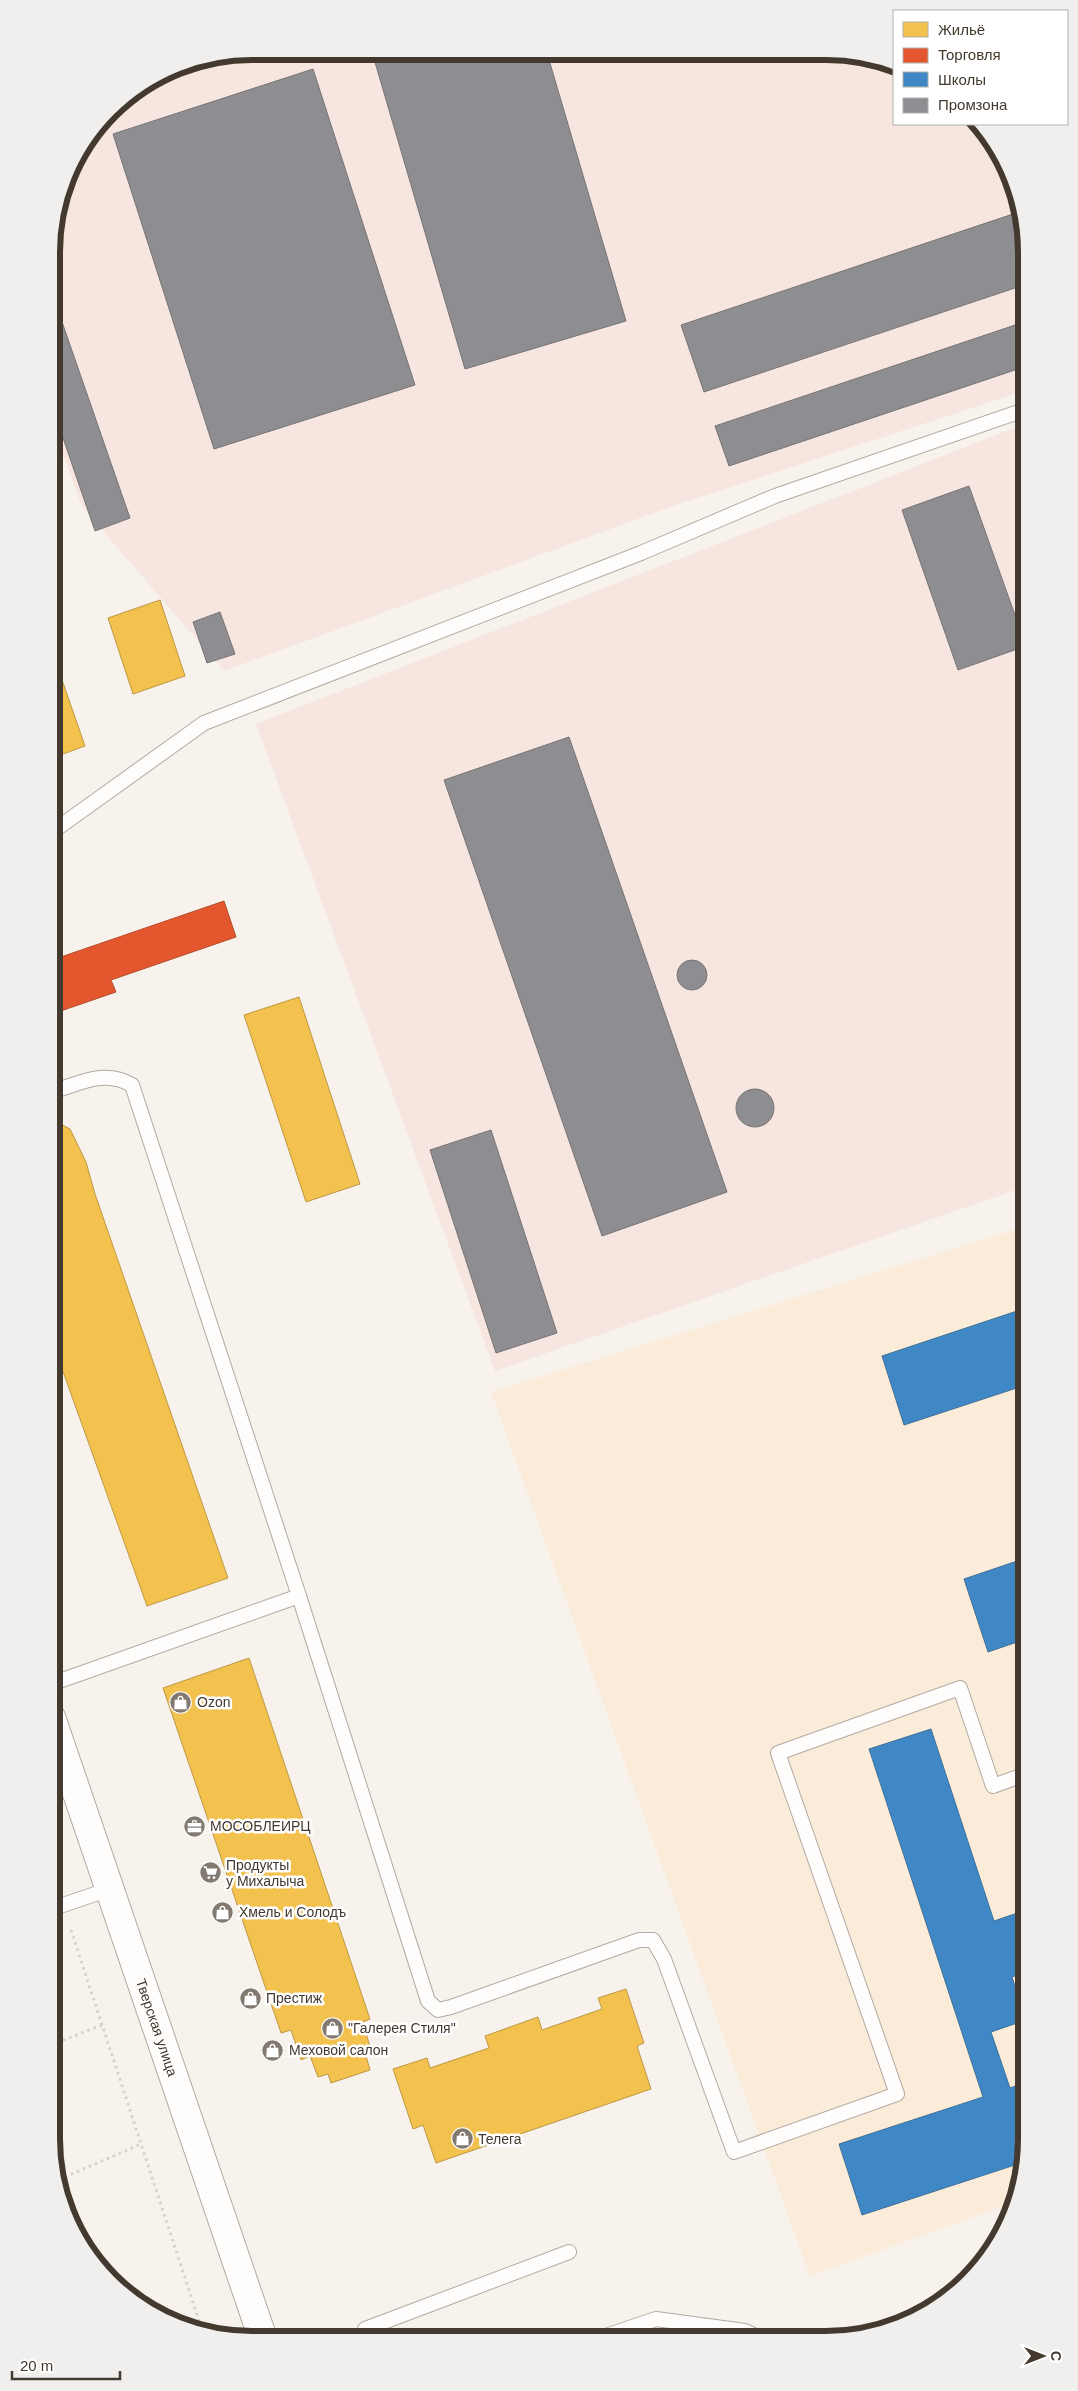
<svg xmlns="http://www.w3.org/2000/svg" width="1078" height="2391" font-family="Helvetica,sans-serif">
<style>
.built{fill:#fbecda}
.industrial{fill:#f7e6e0}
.homes{fill:#f2c14e;stroke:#be9844}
.shops{fill:#e4572e;stroke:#b44e2e}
.schools{fill:#3f88c5;stroke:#407098}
.industry{fill:#8d8d92;stroke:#777474}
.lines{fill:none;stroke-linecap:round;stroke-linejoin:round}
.service-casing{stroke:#b1aaa3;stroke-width:16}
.secondary-casing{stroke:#b1aaa3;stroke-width:30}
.path{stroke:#d3d2ce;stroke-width:3;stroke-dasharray:2.5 4;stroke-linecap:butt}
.service{stroke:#fefdfc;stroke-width:14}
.secondary{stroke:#fefdfc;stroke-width:28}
.labels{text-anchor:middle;stroke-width:5;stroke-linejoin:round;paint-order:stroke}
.poi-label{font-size:14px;fill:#43392e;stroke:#fff;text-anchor:start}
.street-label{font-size:14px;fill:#43392e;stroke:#fff}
.rim{fill:none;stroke:#43392e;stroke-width:6}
</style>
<rect width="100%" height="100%" fill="#f7f2ec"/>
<path class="built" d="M1027 1226 1026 2153 1015 2202 810 2276 491 1392Z"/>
<g class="industrial">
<path d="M252 51 865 55 894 65V124H977L1000 151 1020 199 1027 252V390L676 505 224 671 82 507 52 423V238L72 163 119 101 175 66Z"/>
<path d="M1027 423V1186L495 1371 256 724Z"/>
</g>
<g class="homes">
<path d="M160 600 185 676 133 694 108 618Z"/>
<path d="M52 651 85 746 52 758Z"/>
<path d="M299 997 360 1184 306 1202 244 1015Z"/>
<path d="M51 1119 70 1129 86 1162 95 1194 228 1578 147 1606 51 1338Z"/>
<path d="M249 1658 370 2019 363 2022 372 2054 366 2056 370 2070 331 2083 328 2074 318 2077 310 2056 301 2060 291 2030 281 2033 163 1688Z"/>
<path d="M626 1989 644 2043 637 2046 651 2089 436 2163 423 2125 413 2129 393 2069 427 2058 430 2068 489 2048 485 2036 538 2017 542 2030 602 2009 598 1998Z"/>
<path d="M52 2142 79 2218 71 2221 58 2192Z"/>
</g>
<path class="shops" d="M224 901 236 937 111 980 116 992 52 1014V960Z"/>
<g class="schools">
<path d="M1026 1308V1385L904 1425 882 1356Z"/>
<path d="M1026 1558V1639L988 1652 964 1579Z"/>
<path d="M931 1729 994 1921 1026 1910V1972L1012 1977 1026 2020 991 2032 1010 2088 1026 2082V2153L1024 2162 862 2215 839 2144 983 2097 869 1749Z"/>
</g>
<g class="industry">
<path d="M372 52 547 53 626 321 465 369Z"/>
<path d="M313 69 415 385 214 449 113 134Z"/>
<path d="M1019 212 1023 226 1027 252V284L704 392 681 325Z"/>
<path d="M52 293 130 518 95 531 52 406Z"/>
<path d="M1027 321V366L729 466 715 426Z"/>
<path d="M969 486 1026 646 958 670 902 510Z"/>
<path d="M220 612 235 654 207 663 193 622Z"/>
<path d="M569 737 727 1192 602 1236 444 780Z"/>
<circle cx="692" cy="975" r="15"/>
<circle cx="755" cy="1108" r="19"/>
<path d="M491 1130 557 1333 496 1353 430 1150Z"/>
</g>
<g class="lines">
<defs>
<g id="service">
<path d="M52 832 204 723 641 553 775 496 1027 409"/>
<path d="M51 1092C81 1083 104 1069 132 1085L299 1596"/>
<path d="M51 1684 299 1596 428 2001 438 2010 451 2007 639 1940H653L664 1959 734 2152 897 2094 778 1753 960 1688 993 1786 1026 1774"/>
<path d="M51 1909 110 1889"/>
<path d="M368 2337 365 2329 569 2252"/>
<path d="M600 2338 656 2319 745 2331 762 2339"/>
</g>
<g id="secondary">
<path id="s1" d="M51 1717 262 2336"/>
</g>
</defs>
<use href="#service" class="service-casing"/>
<use href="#secondary" class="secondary-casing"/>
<g class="path">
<path d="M51 1870 55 1881"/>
<path d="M71 1930 203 2333"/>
<path d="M51 2045 102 2025"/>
<path d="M65 2177 141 2144"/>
</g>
<use href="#service" class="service"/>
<use href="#secondary" class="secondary"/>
</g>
<defs>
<symbol id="shop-disc" viewBox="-11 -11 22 22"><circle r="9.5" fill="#827a70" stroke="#fff"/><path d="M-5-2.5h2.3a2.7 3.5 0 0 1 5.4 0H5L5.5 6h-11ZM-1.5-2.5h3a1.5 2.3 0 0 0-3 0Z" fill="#fff"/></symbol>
<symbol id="office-disc" viewBox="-11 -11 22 22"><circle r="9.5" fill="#827a70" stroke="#fff"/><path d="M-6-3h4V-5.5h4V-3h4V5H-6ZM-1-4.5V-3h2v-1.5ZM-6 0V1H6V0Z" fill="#fff"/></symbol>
<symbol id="supermarket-disc" viewBox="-11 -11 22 22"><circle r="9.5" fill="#827a70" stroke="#fff"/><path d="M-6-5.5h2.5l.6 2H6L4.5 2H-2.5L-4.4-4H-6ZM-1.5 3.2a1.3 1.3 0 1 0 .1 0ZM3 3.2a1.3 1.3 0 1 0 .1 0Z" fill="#fff"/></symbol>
</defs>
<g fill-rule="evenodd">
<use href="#shop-disc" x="168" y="1690" width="25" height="25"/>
<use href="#office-disc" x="182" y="1814" width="25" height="25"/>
<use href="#supermarket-disc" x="198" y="1860" width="25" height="25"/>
<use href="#shop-disc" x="210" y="1900" width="25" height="25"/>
<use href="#shop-disc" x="238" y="1986" width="25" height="25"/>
<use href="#shop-disc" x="320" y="2016" width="25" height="25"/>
<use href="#shop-disc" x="260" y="2038" width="25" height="25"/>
<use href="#shop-disc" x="450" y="2126" width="25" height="25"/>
</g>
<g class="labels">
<g class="poi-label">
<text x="197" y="1707">Ozon</text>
<text x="210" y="1831">МОСОБЛЕИРЦ</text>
<text x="226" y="1870">Продукты<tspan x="226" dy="16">у Михалыча</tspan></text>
<text x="239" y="1917">Хмель и Солодъ</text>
<text x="266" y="2003">Престиж</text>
<text x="348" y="2033">"Галерея Стиля"</text>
<text x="289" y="2055">Меховой салон</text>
<text x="478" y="2144">Телега</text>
</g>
<g class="street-label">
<text dy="5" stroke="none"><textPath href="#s1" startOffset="328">Тверская улица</textPath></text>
</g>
</g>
<path d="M0 0H1078V2391H0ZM252 60H826A192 192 0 0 1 1018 252V2139A192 192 0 0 1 826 2331H252A192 192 0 0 1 60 2139V252A192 192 0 0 1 252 60Z" fill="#f0efee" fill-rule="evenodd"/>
<path class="rim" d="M252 60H826A192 192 0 0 1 1018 252V2139A192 192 0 0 1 826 2331H252A192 192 0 0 1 60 2139V252A192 192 0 0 1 252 60Z"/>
<rect x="893" y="10" width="175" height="115" fill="#ffffff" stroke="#b4b0ab"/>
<rect x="903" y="22" width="25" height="15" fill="#f2c14e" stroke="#b4b0ab"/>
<text x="938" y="35" font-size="15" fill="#43392e">Жильё</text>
<rect x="903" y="48" width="25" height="15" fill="#e4572e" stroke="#b4b0ab"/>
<text x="938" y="60" font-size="15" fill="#43392e">Торговля</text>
<rect x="903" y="72" width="25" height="15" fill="#3f88c5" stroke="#b4b0ab"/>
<text x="938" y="85" font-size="15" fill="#43392e">Школы</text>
<rect x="903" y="98" width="25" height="15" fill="#8d8d92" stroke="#b4b0ab"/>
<text x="938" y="110" font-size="15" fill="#43392e">Промзона</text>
<g transform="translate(1043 2356) rotate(90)" stroke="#ffffff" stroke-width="4" paint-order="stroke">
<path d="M0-4L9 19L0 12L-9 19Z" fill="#43392e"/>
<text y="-8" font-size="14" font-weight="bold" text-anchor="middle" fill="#43392e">С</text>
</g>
<path d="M12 2371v8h108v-8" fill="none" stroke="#43392e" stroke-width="2.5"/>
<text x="20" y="2371" font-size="15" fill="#43392e" stroke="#ffffff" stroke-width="4" paint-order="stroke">20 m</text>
</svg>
